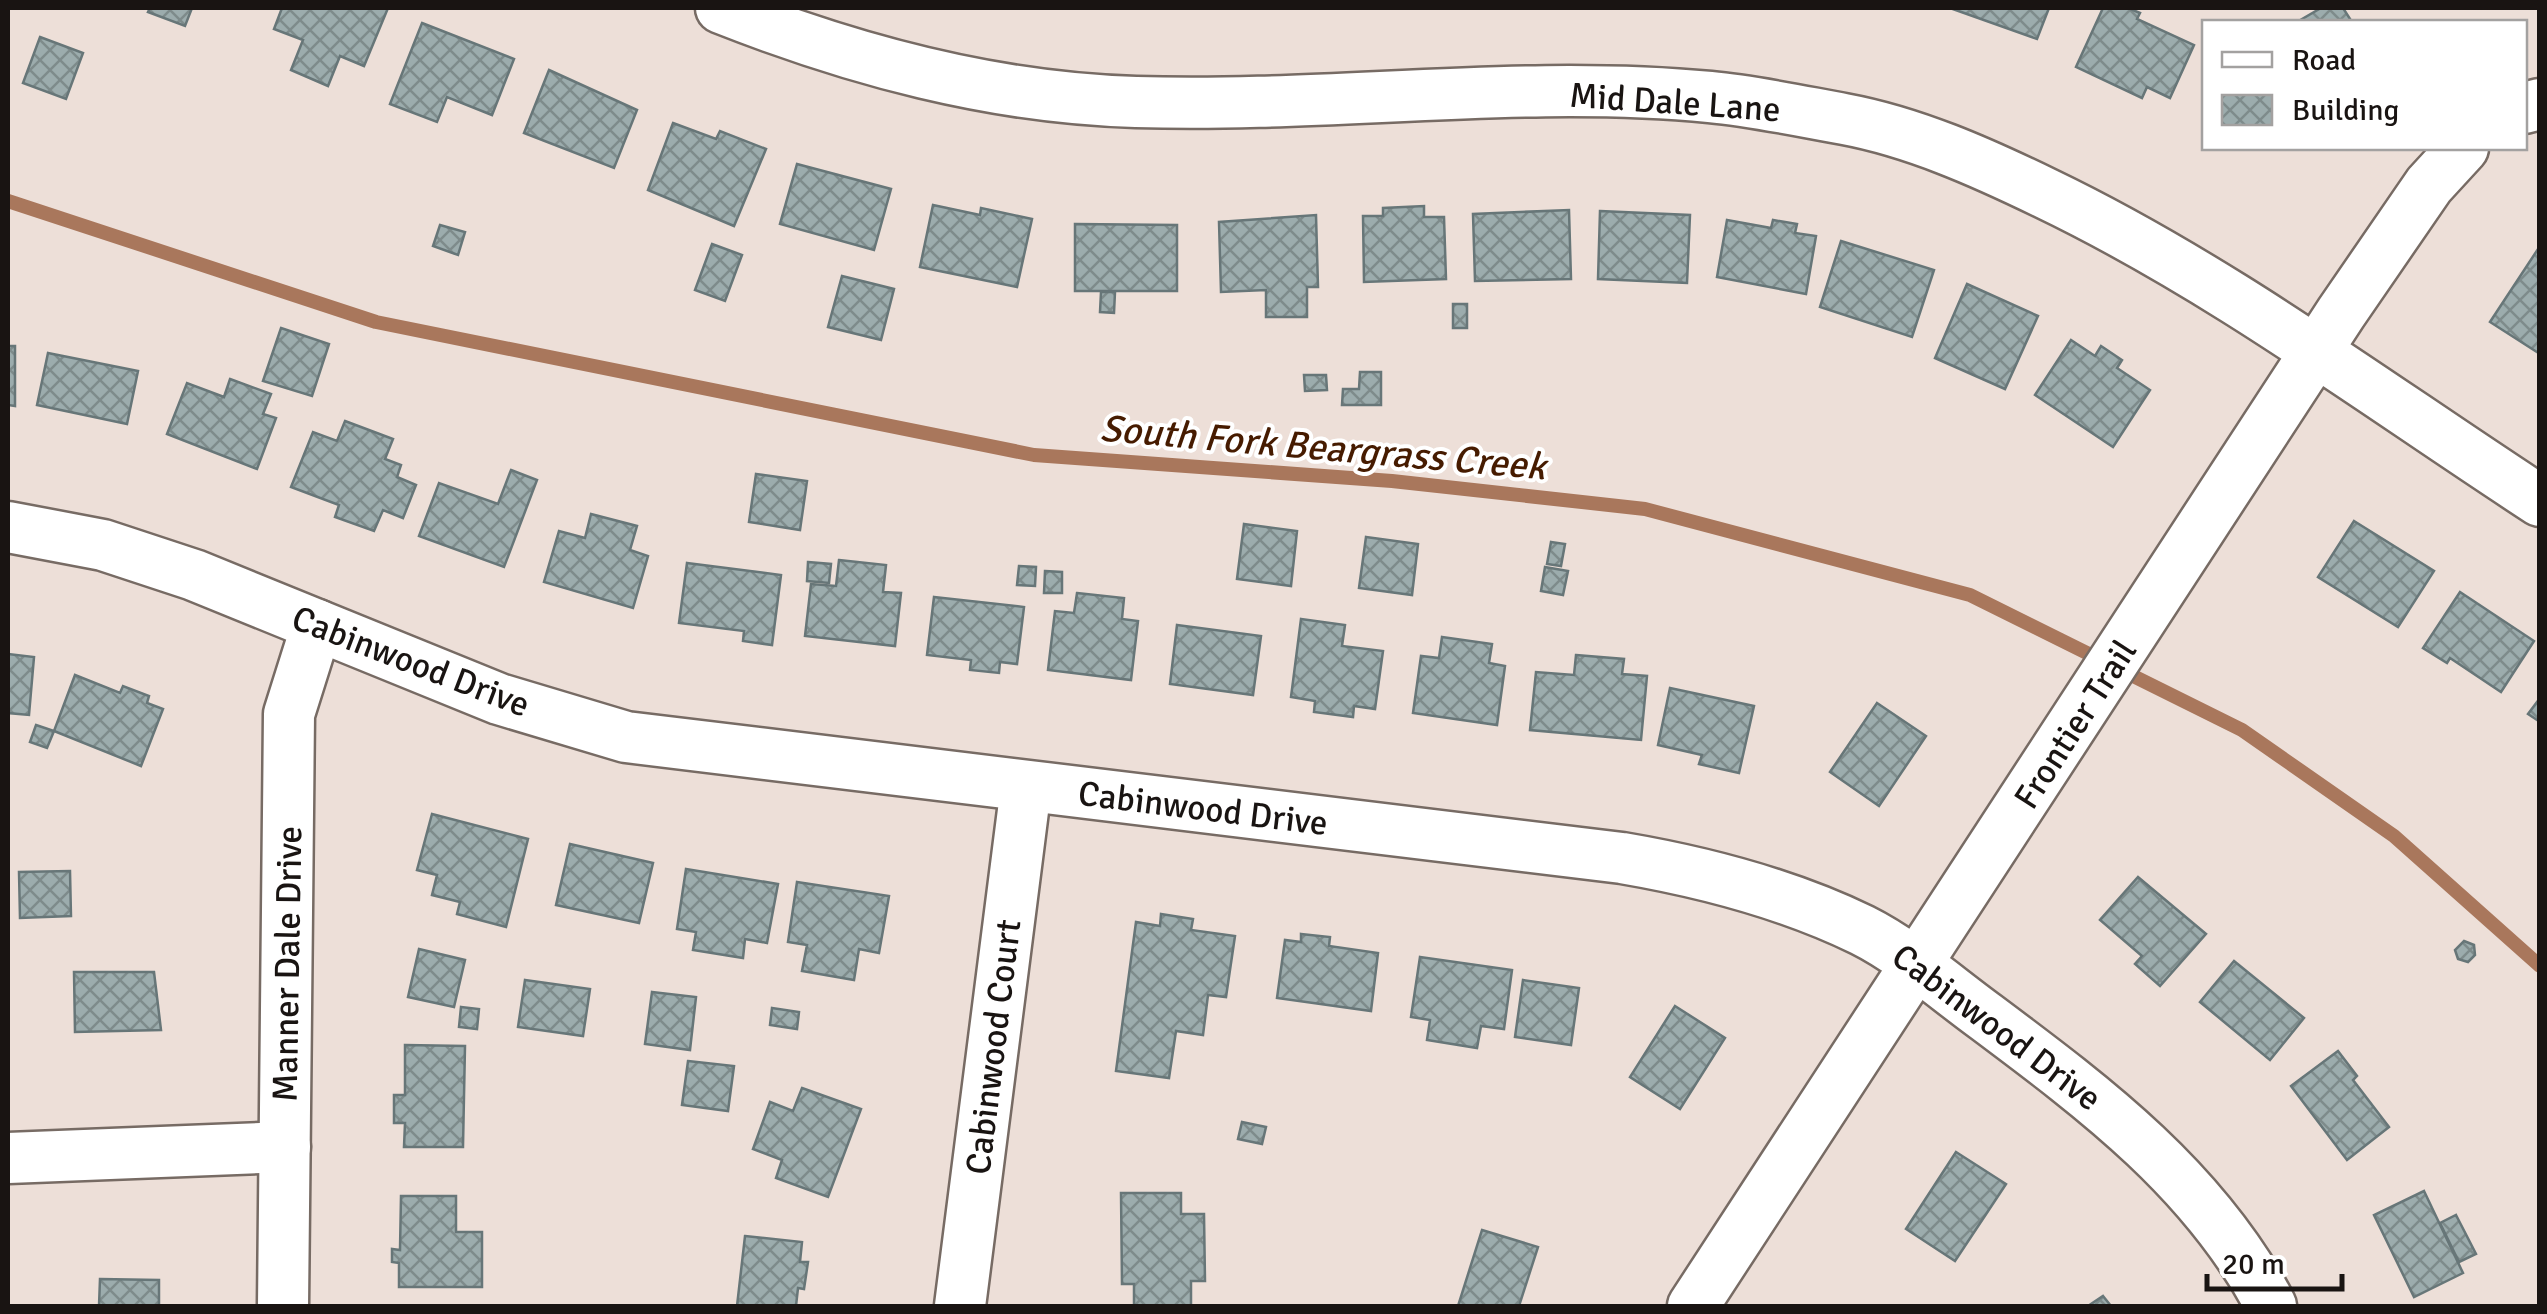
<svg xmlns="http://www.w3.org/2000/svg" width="2547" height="1314" font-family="Signika,sans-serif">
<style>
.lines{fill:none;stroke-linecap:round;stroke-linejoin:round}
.stream{stroke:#a9775c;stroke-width:14}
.building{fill:url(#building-cross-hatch);stroke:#677678;stroke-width:2.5}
.street-casing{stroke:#776b64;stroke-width:55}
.street{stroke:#fff;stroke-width:50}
.labels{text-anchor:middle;stroke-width:8;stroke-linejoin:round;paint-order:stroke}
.street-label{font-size:35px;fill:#191412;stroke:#fff}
.water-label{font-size:38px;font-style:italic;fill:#461b00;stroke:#fff}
</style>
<defs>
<pattern id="building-cross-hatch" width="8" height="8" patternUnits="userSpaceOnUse" patternTransform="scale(2.5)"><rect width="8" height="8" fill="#9cacad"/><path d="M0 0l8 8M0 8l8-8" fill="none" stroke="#7e8b8b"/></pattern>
</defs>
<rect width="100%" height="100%" fill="#eddfd8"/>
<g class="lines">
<path class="stream" d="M8 201 376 322 1034 455 1392 481 1645 509 1970 595 2242 730 2394 836 2540 966"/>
</g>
<g class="building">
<path d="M150 8H192L185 26 148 12Z"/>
<path d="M282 8H388L364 66 340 56 328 86 291 70 303 40 274 29Z"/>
<path d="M1950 8H2049L2037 39Z"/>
<path d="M2103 8H2128L2140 13 2137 19 2194 45 2170 98 2147 87 2142 98 2076 67Z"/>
<path d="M2321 8H2343L2352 22H2297Z"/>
<path d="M422 23 514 59 492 115 447 97 437 122 390 104Z"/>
<path d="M40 37 83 53 66 99 23 83Z"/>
<path d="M549 70 637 110 614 168 524 133Z"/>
<path d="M673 123 716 139 720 131 766 149 734 226 648 190Z"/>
<path d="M797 164 891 189 874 250 780 224Z"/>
<path d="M933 205 980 215 981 208 1032 219 1017 287 920 267Z"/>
<path d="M1424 206V217H1444L1446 279 1364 282 1363 216H1383V208Z"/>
<path d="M1569 210 1571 279 1475 281 1473 214Z"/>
<path d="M1600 211 1690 215 1687 283 1598 279Z"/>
<path d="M1316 215 1318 287H1307V317H1266V290L1221 292 1219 222Z"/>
<path d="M1727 220 1771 228 1773 220 1797 224 1795 233 1816 236 1806 294 1717 277Z"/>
<path d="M1075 224 1177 225V291H1075Z"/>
<path d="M440 225 465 232 458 255 433 246Z"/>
<path d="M1841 241 1934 270 1912 337 1820 307Z"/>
<path d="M712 244 742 255 725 301 695 290Z"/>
<path d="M2540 246V354L2490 322Z"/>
<path d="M842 276 894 289 881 340 828 327Z"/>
<path d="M1967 284 2038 316 2005 389 1935 358Z"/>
<path d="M1101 292H1115L1114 313 1100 312Z"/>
<rect x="1453" y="304" width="14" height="24"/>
<path d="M281 328 329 344 312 396 263 381Z"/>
<path d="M2071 340 2095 356 2101 346 2122 360 2117 368 2150 390 2113 447 2035 395Z"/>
<path d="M8 346H15V406L8 405Z"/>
<path d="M48 353 138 371 127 424 37 405Z"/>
<path d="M1360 372H1381V405H1342L1343 389H1359Z"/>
<path d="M1304 375H1326L1327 390 1305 391Z"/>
<path d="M230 379 271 394 263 414 276 418 257 469 167 434 187 383 224 397Z"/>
<path d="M345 421 393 439 385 459 401 465 397 477 416 485 403 518 383 510 374 531 335 517 339 505 291 487 313 432 337 441Z"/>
<path d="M511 470 537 480 504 567 419 536 439 483 498 504Z"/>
<path d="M756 474 807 481 800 530 749 522Z"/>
<path d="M591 514 637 526 630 550 648 556 633 608 544 582 559 531 585 538Z"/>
<path d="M2354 521 2434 571 2398 627 2318 577Z"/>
<path d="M1244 524 1297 531 1291 586 1237 579Z"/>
<path d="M1366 537 1418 544 1412 595 1359 588Z"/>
<path d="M1551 542 1565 544 1561 566 1547 564Z"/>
<path d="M839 560 886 565 883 592 901 593 895 646 805 636 811 584 836 586Z"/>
<path d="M808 562 831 564 829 583 807 581Z"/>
<path d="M687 563 781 575 772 645 743 641 744 631 679 623Z"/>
<path d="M1019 566 1036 567 1035 586 1017 585Z"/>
<path d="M1545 567 1568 571 1563 595 1541 591Z"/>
<path d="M1045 571 1062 572V593H1044Z"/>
<path d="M2460 592 2534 641 2501 692 2450 658 2447 663 2423 648Z"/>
<path d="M1077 593 1124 598 1122 619 1138 621 1131 680 1048 670 1055 611 1074 613Z"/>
<path d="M934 597 1024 607 1017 664 1000 662 999 673 970 670 971 660 927 655Z"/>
<path d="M1301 619 1345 625 1342 646 1383 651 1375 709 1354 706 1353 717 1314 712 1315 701 1291 697Z"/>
<path d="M1177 625 1261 636 1253 695 1170 684Z"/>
<path d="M1442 637 1492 644 1489 663 1505 666 1497 725 1413 713 1421 656 1439 658Z"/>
<path d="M8 654 34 657 29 715 8 713Z"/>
<path d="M1576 655 1624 659 1622 674 1647 676 1641 740 1530 730 1536 672 1574 675Z"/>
<path d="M75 675 120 693 123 686 149 696 147 703 163 709 141 766 54 731Z"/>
<path d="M1670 688 1754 706 1739 773 1699 764 1702 755 1658 745Z"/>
<path d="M2540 698V722L2528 714Z"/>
<path d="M1877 703 1926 736 1879 806 1830 772Z"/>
<path d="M36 725 54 731 47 748 30 742Z"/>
<path d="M432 814 528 839 506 927 457 914 460 902 432 895 437 875 417 870Z"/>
<path d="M570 844 653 863 639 923 556 905Z"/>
<path d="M686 869 778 884 767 943 745 939 743 958 693 950 696 932 677 929Z"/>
<path d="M70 871 71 916 20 918 19 872Z"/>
<path d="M2138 877 2206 934 2160 986 2135 964 2142 956 2100 920Z"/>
<path d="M797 882 889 896 879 953 859 949 854 980 802 971 807 945 788 942Z"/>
<path d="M1161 914 1193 919 1191 930 1235 936 1226 997 1208 995 1203 1035 1176 1031 1169 1078 1116 1071 1136 922 1160 926Z"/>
<path d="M1301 934 1330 937 1329 946 1378 953 1371 1011 1277 998 1285 940 1301 942Z"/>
<path d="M2464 941 2474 945 2475 955 2468 962 2458 959 2455 950Z"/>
<path d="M419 949 465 960 454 1007 408 997Z"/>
<path d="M1420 957 1512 970 1504 1029 1481 1026 1477 1048 1427 1040 1430 1020 1411 1017Z"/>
<path d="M2234 961 2304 1018 2270 1060 2200 1002Z"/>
<path d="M74 972H154L161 1030 75 1032Z"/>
<path d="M525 980 590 989 583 1036 518 1027Z"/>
<path d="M1523 980 1579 988 1571 1045 1515 1037Z"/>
<path d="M652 992 696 997 690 1050 645 1044Z"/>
<path d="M1675 1006 1725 1038 1680 1109 1630 1077Z"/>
<path d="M461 1007 479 1009 477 1029 459 1027Z"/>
<path d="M772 1008 799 1012 797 1029 770 1025Z"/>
<path d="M405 1045 465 1046 463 1147H404L405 1123H394V1095H405Z"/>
<path d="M2338 1051 2357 1076 2353 1080 2389 1127 2347 1160 2291 1086Z"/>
<path d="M688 1061 734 1066 728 1111 682 1105Z"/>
<path d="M802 1088 861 1109 828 1197 776 1178 782 1160 753 1149 770 1102 793 1111Z"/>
<path d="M1242 1122 1266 1127 1262 1144 1238 1139Z"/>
<path d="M1956 1152 2006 1184 1955 1261 1906 1229Z"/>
<path d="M2424 1191 2463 1273 2414 1297 2374 1215Z"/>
<path d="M1121 1193H1181V1214H1204L1205 1281H1191V1306H1134V1284H1122Z"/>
<path d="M401 1196H456V1232H482V1287H399V1263L392 1262V1249L400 1250Z"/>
<path d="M2456 1215 2476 1254 2459 1262 2440 1223Z"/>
<path d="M1482 1230 1538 1247 1519 1306H1458Z"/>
<path d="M745 1236 802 1242 800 1262H808L804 1289 798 1288 796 1306H737Z"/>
<path d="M100 1279 159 1280V1306H99Z"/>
<path d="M2103 1296 2111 1306H2088Z"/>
</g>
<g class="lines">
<defs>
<g id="street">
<path d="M721 8C853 60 992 98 1136 102 1327 108 1519 79 1710 97 1754 101 1800 111 1844 119 1914 132 1981 162 2045 193 2220 277 2377 395 2540 501"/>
<path d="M2524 108 2540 104"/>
<path d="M8 527 103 545 194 575 499 699 626 737 1622 858C1704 872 1786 893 1862 930 1906 952 1946 988 1986 1017 2097 1100 2205 1181 2271 1306"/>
<path d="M8 1158 285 1147"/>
<path d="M283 1306 289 714 317 625"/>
<path d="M960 1306 1026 787"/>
<path d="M1693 1306 2341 313 2429 185 2463 148"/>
</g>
</defs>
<use href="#street" class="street-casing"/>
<use href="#street" class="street"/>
</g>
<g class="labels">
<g class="street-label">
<text transform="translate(1675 102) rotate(4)" y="12">Mid Dale Lane</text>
<text transform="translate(411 661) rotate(21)" y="12">Cabinwood Drive</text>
<text transform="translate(2075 724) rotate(-57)" y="12">Frontier Trail</text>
<text transform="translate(1203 808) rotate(7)" y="12">Cabinwood Drive</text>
<text transform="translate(287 964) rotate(-89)" y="12">Manner Dale Drive</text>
<text transform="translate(1997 1027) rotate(37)" y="12">Cabinwood Drive</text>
<text transform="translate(993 1047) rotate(-83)" y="12">Cabinwood Court</text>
</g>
<g class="water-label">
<text transform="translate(1323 447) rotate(5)" y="13">South Fork Beargrass Creek</text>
</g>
</g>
<rect width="2547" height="1314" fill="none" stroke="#191412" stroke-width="20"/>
<rect x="2202" y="20" width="325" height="130" fill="#ffffff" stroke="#a3a1a0" stroke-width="2.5"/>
<rect x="2222" y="52" width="50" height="15" fill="#ffffff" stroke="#a3a1a0" stroke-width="2.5"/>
<text x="2292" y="70" font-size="30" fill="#191412">Road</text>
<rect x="2222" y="95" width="50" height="30" fill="url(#building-cross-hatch)" stroke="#a3a1a0" stroke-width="2.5"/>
<text x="2292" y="120" font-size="30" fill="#191412">Building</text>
<path d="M2207 1274v15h135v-15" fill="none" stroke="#191412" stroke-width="5"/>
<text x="2222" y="1274" font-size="30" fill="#191412" stroke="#ffffff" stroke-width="8" paint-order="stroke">20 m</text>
</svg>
